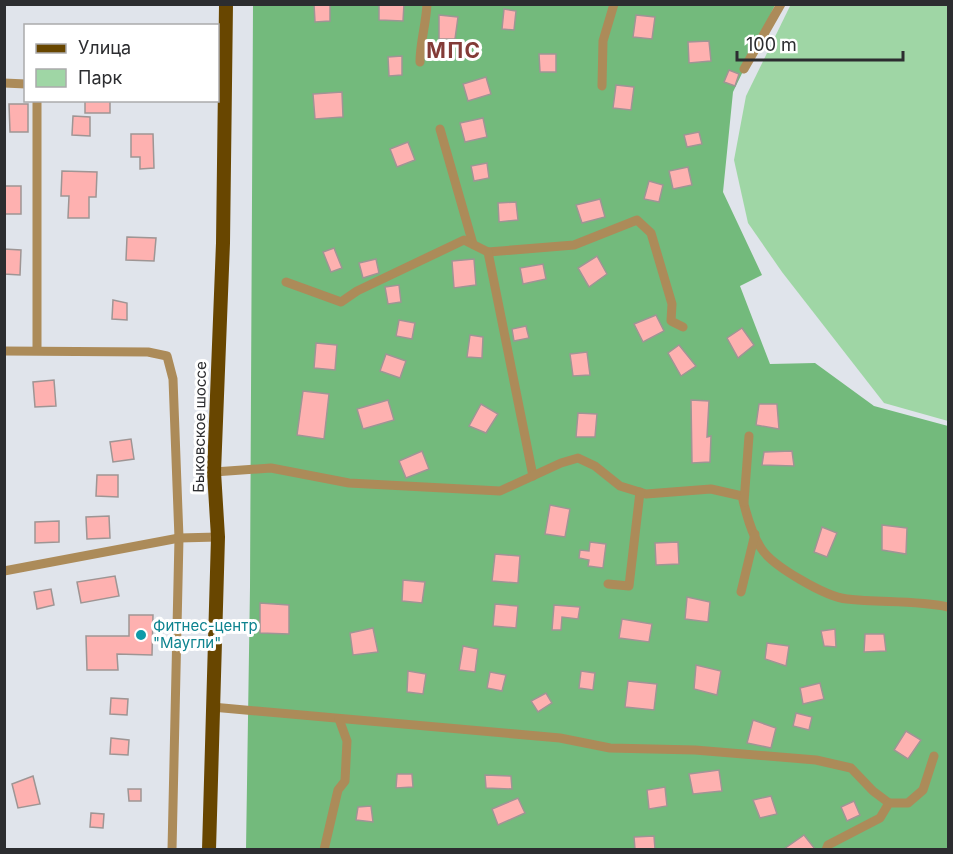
<svg xmlns="http://www.w3.org/2000/svg" width="953" height="854" font-family="Inter,sans-serif">
<style>
.green{fill:#9fd6a5}
.forest{fill:#73ba7c}
.building{fill:#feb1b0;stroke:#9e9594;stroke-width:1.5}
.lines{fill:none;stroke-linecap:round;stroke-linejoin:round}
.minor{stroke:#ac8b59;stroke-width:9}
.primary{stroke:#684600;stroke-width:14}
.culture-dot{fill:#0f9aa8;stroke:#fff;stroke-width:2}
.labels{text-anchor:middle;stroke-width:6;stroke-linejoin:round;paint-order:stroke}
.street-label{font-size:15px;fill:#2c2d30;stroke:#fff}
.culture-label{font-size:15px;fill:#0d838f;stroke:#fff;text-anchor:start}
.district-label{font-size:21px;font-weight:bold;letter-spacing:1.5px;fill:#833b37;stroke:#fff}
</style>
<rect width="100%" height="100%" fill="#e0e4eb"/>
<path class="green" d="M791 4 948 5V421L884 403 782 272 748 223 734 160 746 96Z"/>
<path class="forest" d="M253 5H775L733 92 723 192 762 275 740 286 770 364 815 363 874 406 948 426V849L246 850 250 587Z"/>
<g class="building">
<path d="M314 4H330V21L315 22Z"/>
<path d="M379 4H404L403 21 379 20Z"/>
<path d="M504 9 516 11 514 30 502 29Z"/>
<path d="M439 15 458 17 455 39H439Z"/>
<path d="M636 15 655 17 652 39 633 37Z"/>
<path d="M709 41 711 61 689 63 688 42Z"/>
<path d="M539 54H556V72H540Z"/>
<path d="M402 56V75L389 76 388 57Z"/>
<path d="M729 70 739 74 735 86 724 82Z"/>
<path d="M486 77 491 94 468 101 463 84Z"/>
<path d="M616 85 634 87 631 110 613 108Z"/>
<path d="M342 92 343 117 315 119 313 94Z"/>
<rect x="85" y="100" width="25" height="13"/>
<path d="M9 104H28V132H10Z"/>
<path d="M73 116 90 117V136L72 135Z"/>
<path d="M483 118 487 137 465 142 460 123Z"/>
<path d="M699 132 702 144 687 147 684 135Z"/>
<path d="M131 134H153L154 168 140 169V157H131Z"/>
<path d="M408 142 415 160 397 167 390 149Z"/>
<path d="M487 163 489 178 474 181 471 166Z"/>
<path d="M688 167 692 185 673 189 669 171Z"/>
<path d="M62 171 97 172 96 197H89V218H68L69 196H61Z"/>
<path d="M649 181 663 185 659 202 644 199Z"/>
<rect x="4" y="186" width="17" height="28"/>
<path d="M600 199 605 217 582 223 576 205Z"/>
<path d="M516 202 518 220 499 222 498 203Z"/>
<path d="M127 237 156 238 154 261 126 260Z"/>
<path d="M334 248 342 268 331 272 323 252Z"/>
<path d="M4 249 21 250 20 275 4 274Z"/>
<path d="M597 256 607 274 589 287 578 268Z"/>
<path d="M376 259 379 273 363 278 359 263Z"/>
<path d="M474 259 476 285 454 288 452 261Z"/>
<path d="M543 264 546 279 523 284 520 268Z"/>
<path d="M399 285 401 302 388 304 385 287Z"/>
<path d="M113 300 127 303V320L112 319Z"/>
<path d="M656 315 664 331 643 342 634 324Z"/>
<path d="M399 320 415 323 412 339 396 336Z"/>
<path d="M526 326 529 338 514 341 512 329Z"/>
<path d="M742 328 754 345 738 358 727 338Z"/>
<path d="M470 335 483 337 482 358 467 357Z"/>
<path d="M316 343 337 345 335 370 314 368Z"/>
<path d="M679 345 696 366 681 376 668 353Z"/>
<path d="M587 352 590 375 573 376 570 354Z"/>
<path d="M386 354 406 361 400 378 380 371Z"/>
<path d="M54 380 56 406 35 407 33 382Z"/>
<path d="M303 391 329 394 324 439 297 435Z"/>
<path d="M388 400 394 420 363 429 357 409Z"/>
<path d="M691 400 709 401 707 437 711 436 710 462 692 463Z"/>
<path d="M481 404 498 414 486 433 469 426Z"/>
<path d="M759 404H777L779 429 756 425Z"/>
<path d="M578 413 597 414 595 437H576Z"/>
<path d="M131 439 134 459 113 462 110 442Z"/>
<path d="M422 451 429 469 406 478 399 461Z"/>
<path d="M792 451 794 466 762 465 764 452Z"/>
<path d="M97 475H118V497L96 496Z"/>
<path d="M550 505 570 509 565 537 545 534Z"/>
<path d="M109 516 110 538 87 539 86 517Z"/>
<path d="M59 521V542L35 543V522Z"/>
<path d="M882 525 907 528 906 554 882 550Z"/>
<path d="M822 527 837 533 827 557 814 552Z"/>
<path d="M590 542 606 544 603 568 588 566 589 560 579 558 580 550 589 551Z"/>
<path d="M678 542 679 564 656 565 655 543Z"/>
<path d="M495 554 520 556 518 583 492 581Z"/>
<path d="M115 576 119 596 81 603 77 582Z"/>
<path d="M403 580 425 582 422 603 402 601Z"/>
<path d="M51 589 54 605 37 609 34 592Z"/>
<path d="M687 597 710 602 708 622 685 619Z"/>
<path d="M260 603 289 605V634L260 633Z"/>
<path d="M495 604 518 606 516 628 493 626Z"/>
<path d="M554 605 580 607 578 619 562 617 561 630H552Z"/>
<path d="M129 615H153L152 655 117 654 118 670H87L86 636H129Z"/>
<path d="M622 619 652 624 649 642 619 638Z"/>
<path d="M373 628 378 652 353 655 350 633Z"/>
<path d="M835 629 836 647 824 646 821 631Z"/>
<path d="M865 634H884L886 651 864 652Z"/>
<path d="M767 643 789 646 786 666 765 659Z"/>
<path d="M463 646 478 649 475 672 459 670Z"/>
<path d="M696 665 721 671 717 695 694 689Z"/>
<path d="M408 671 426 674 423 694 407 692Z"/>
<path d="M581 671 595 673 593 690 579 688Z"/>
<path d="M490 672 506 675 502 691 487 688Z"/>
<path d="M628 681 657 684 654 710 625 707Z"/>
<path d="M820 683 824 699 803 704 800 688Z"/>
<path d="M546 693 552 703 538 712 531 701Z"/>
<path d="M111 698 128 699 127 715 110 714Z"/>
<path d="M796 713 812 717 809 730 793 726Z"/>
<path d="M753 720 776 728 771 748 747 743Z"/>
<path d="M906 731 921 740 908 759 894 750Z"/>
<path d="M111 738 129 740 128 755 110 754Z"/>
<path d="M719 770 722 791 693 794 689 774Z"/>
<path d="M397 774H412L413 787 396 788Z"/>
<path d="M485 775 511 776 512 789 486 788Z"/>
<path d="M33 776 40 804 18 808 12 784Z"/>
<path d="M665 787 667 806 649 809 647 790Z"/>
<path d="M128 789H141V801H129Z"/>
<path d="M771 796 777 814 760 818 753 800Z"/>
<path d="M518 798 525 813 498 825 492 809Z"/>
<path d="M854 801 860 815 847 821 841 807Z"/>
<path d="M371 806 373 822 356 820 358 807Z"/>
<path d="M91 813 104 814 103 828 90 827Z"/>
<path d="M804 835 815 849H784Z"/>
<path d="M654 836 655 849H635L634 837Z"/>
</g>
<g class="lines">
<g class="minor">
<path d="M420 62C420 42 426 25 427 4"/>
<path d="M744 69 781 4"/>
<path d="M4 83 26 84"/>
<path d="M602 86 603 41 614 4"/>
<path d="M440 129 473 244"/>
<path d="M488 252 574 245 637 220 651 233 672 304 671 321 683 327"/>
<path d="M286 282 341 302 357 291 464 240 488 252 533 476"/>
<path d="M37 350V100"/>
<path d="M4 351 148 352 167 356 173 379 179 538 172 850"/>
<path d="M214 472 271 468 349 483 500 491 561 463 578 458 595 466 620 486 646 494 711 489 742 496C746 513 751 533 761 548 772 566 826 597 847 599 881 603 915 600 948 607"/>
<path d="M744 502 749 436"/>
<path d="M4 571 179 538 218 537"/>
<path d="M608 584 629 586 640 492"/>
<path d="M741 592 755 534"/>
<path d="M212 707 560 738 610 748 695 750 816 760 851 768 873 791 889 803"/>
<path d="M324 850 338 790 345 781 347 741 339 719"/>
<path d="M826 850 828 845 880 818 889 803H908L923 790 934 756"/>
</g>
<path class="primary" d="M209 850 218 537 214 472 223 243 226 4"/>
</g>
<circle class="culture-dot" cx="141" cy="635" r="6"/>
<g class="labels">
<g class="street-label">
<text transform="translate(200 427) rotate(-89)" y="5">Быковское шоссе</text>
</g>
<g class="culture-label">
<text x="153" y="631">Фитнес-центр<tspan x="153" dy="17">"Маугли"</tspan></text>
</g>
<g class="district-label">
<text x="454" y="58">МПС</text>
</g>
</g>
<rect width="953" height="854" fill="none" stroke="#2c2d30" stroke-width="12"/>
<rect x="24" y="24" width="195" height="78" fill="#ffffff" stroke="#ababac" stroke-width="1.5"/>
<rect x="36" y="44" width="30" height="9" fill="#684600" stroke="#ababac" stroke-width="1.5"/>
<text x="78" y="54" font-size="18" fill="#2c2d30">Улица</text>
<rect x="36" y="69" width="30" height="18" fill="#9fd6a5" stroke="#ababac" stroke-width="1.5"/>
<text x="78" y="84" font-size="18" fill="#2c2d30">Парк</text>
<path d="M737 51v9h166v-9" fill="none" stroke="#2c2d30" stroke-width="3"/>
<text x="746" y="51" font-size="18" fill="#2c2d30" stroke="#ffffff" stroke-width="4.5" paint-order="stroke">100 m</text>
</svg>
